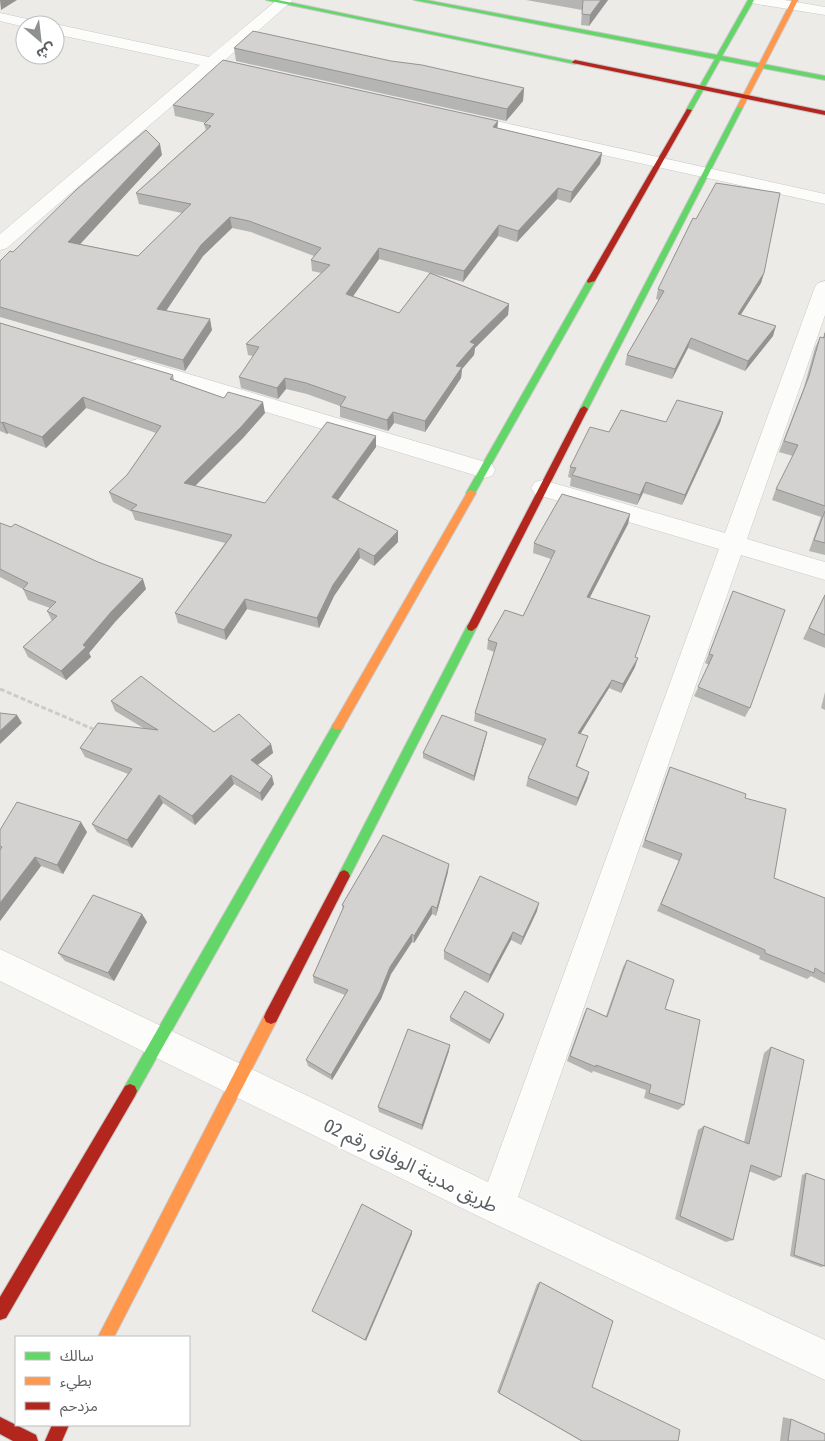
<svg xmlns="http://www.w3.org/2000/svg" width="825" height="1441" font-family="'Fira Sans Condensed','Noto Sans Arabic',sans-serif">
<style>
.lines{fill:none;stroke-linecap:round;stroke-linejoin:round}
.street-casing{stroke:#c8c9c9;stroke-width:1}
.fast-casing{stroke:#c7c7c7;stroke-width:2}
.slow-casing{stroke:#c7c7c7;stroke-width:2}
.jam-casing{stroke:#c7c7c7;stroke-width:2}
.path{stroke:#c9cdcb;stroke-width:3;stroke-dasharray:5 2.5;stroke-linecap:butt}
.street{fill:#fcfcfb;fill-rule:evenodd}
.fast{fill:#63d668;fill-rule:evenodd}
.slow{fill:#ff974d;fill-rule:evenodd}
.jam{fill:#b3261e;fill-rule:evenodd}
.wall{fill:#b5b5b3;fill-rule:evenodd}
.shaded-wall{fill:#949392}
.building{fill:#d3d2d0;stroke:#949392}
.labels{text-anchor:middle;stroke-width:4.5;stroke-linejoin:round;paint-order:stroke}
.near-street-label{font-size:19px;fill:#5c6064;stroke:#fff}
</style>
<rect width="100%" height="100%" fill="#ecebe7"/>
<g class="lines">
<defs>
<g id="street">
<path d="M277 0H293L224 61 261 69 263 72 261 75 255 77 216 68 7 248 0 250V234L200 65 55 34V25H53L55 24 209 57Z"/>
<path d="M750 0H784L825 7V15L757 4 752 3Z"/>
<path d="M0 13 41 22 43 25H25V27L0 21Z"/>
<path d="M460 113 825 194V204L454 122 452 118 454 114Z"/>
<path d="M825 281V315L747 539 825 562V580L741 555 518 1197 825 1340V1380L484 1219 0 981V949L488 1182 719 549 535 494 531 488 535 482 543 480 725 533 815 287 818 283Z"/>
<path d="M138 359 492 464 495 470 492 476 484 478 131 371 127 366 131 361Z"/>
</g>
<g id="fast">
<path d="M266 0H278L578 62 575 64Z"/>
<path d="M414 0H426L717 55 748 0H754L722 56 825 76V80L720 60 692 110 689 112 686 110 715 59Z"/>
<path d="M740 105 743 107 588 409 587 411H581L580 409 737 107Z"/>
<path d="M588 279 595 281 474 495H468L466 493Z"/>
<path d="M472 623 477 627 348 880 344 882 340 880 338 876 340 872 468 624Z"/>
<path d="M338 721 342 723 344 726 342 729 135 1096 130 1098 125 1096 123 1091 125 1086 334 723Z"/>
</g>
<g id="slow">
<path d="M792 0H798L743 107 738 108 737 107Z"/>
<path d="M471 490 476 493 342 729H334L332 726 334 723 468 491Z"/>
<path d="M271 1010 276 1012 278 1017 276 1022 114 1337H98L266 1012Z"/>
</g>
<g id="jam">
<path d="M575 60 825 111V115L573 63 572 62Z"/>
<path d="M687 109 692 110 595 281 588 283 587 281Z"/>
<path d="M584 406 588 409 477 627 472 631 468 630 467 627 580 409Z"/>
<path d="M344 870 348 872 350 876 348 880 276 1022 271 1024 266 1022 264 1017 266 1012 340 872Z"/>
<path d="M130 1084 135 1086 137 1091 135 1096 6 1318 0 1320V1297L125 1086Z"/>
<path d="M0 1417 36 1435 38 1441H13L0 1434Z"/>
<path d="M52 1425H69L62 1441H45Z"/>
</g>
</defs>
<use href="#street" class="street-casing"/>
<use href="#fast" class="fast-casing"/>
<use href="#slow" class="slow-casing"/>
<use href="#jam" class="jam-casing"/>
<path class="path" d="M0 689 93 729"/>
<use href="#street" class="street"/>
<use href="#fast" class="fast"/>
<use href="#slow" class="slow"/>
<use href="#jam" class="jam"/>
</g>
<g class="wall">
<path d="M526 0H608L589 26 581 25 582 10Z"/>
<path d="M234 48 391 61 524 88 523 101 506 121 236 61Z"/>
<path d="M173 105 498 121 497 128 602 153 600 164 570 203 557 199 517 242 498 236 463 282 431 273 509 304 508 315 475 348 474 355 462 369 461 378 425 432 394 423 388 431 340 417V406L307 394 286 389 278 399 241 388 239 377 253 356 248 355 246 344 321 273 312 271 311 260 314 256 251 232 232 228 203 256 166 310 212 330 185 371 0 317V261L162 155 80 244 138 256 182 213 139 204 136 193 206 130 204 124 206 123 175 116ZM379 259 430 273 399 313 353 296Z"/>
<path d="M764 273 761 283 740 315 773 336 745 371 688 348 672 379 625 365 627 355 659 300 656 299 658 289Z"/>
<path d="M0 323 173 375 174 380 265 413 243 438 195 486 265 503 376 436V447L338 500 398 531V542L374 566 360 558 334 596 319 628 247 609 226 640 178 623 175 613 225 543 135 520 132 512 113 502 109 492 127 475 156 433 86 408 46 448 8 433 7 434 0 431Z"/>
<path d="M825 331V555L809 551 821 517 772 500 776 489 793 456 779 452 804 387 815 348 820 337 823 338Z"/>
<path d="M723 412 720 423 682 505 643 493 637 505 570 486 571 478 568 477 570 467 609 432Z"/>
<path d="M630 514 628 524 589 598 650 616 635 657V667L621 693 609 688 580 734 585 745 577 767 589 772 587 780 576 806 526 786 528 778 543 746 474 721 475 713 494 652 487 649 488 640 523 616 551 559 533 553 534 543Z"/>
<path d="M0 523 146 589 115 622 89 653 91 657 66 680 28 657 23 647 52 621 47 611 50 608 28 600 23 589 0 577Z"/>
<path d="M825 594V648L803 639Z"/>
<path d="M729 602 750 708 745 717 694 696 709 665 705 663Z"/>
<path d="M825 692V710L821 708Z"/>
<path d="M111 701 214 732 271 744 273 753 258 765 274 784 262 801 234 784 195 825 163 803 132 848 97 832 92 824 128 774 85 757 80 748 145 729 115 711Z"/>
<path d="M486 737 474 781 423 758V753Z"/>
<path d="M670 767 745 798 774 878 825 898V983L811 976 807 979 759 959 760 956 657 911 679 861 642 847 667 775Z"/>
<path d="M0 830 87 832 63 874 41 866 0 921Z"/>
<path d="M448 872 436 916 432 914 414 943 412 942 391 974 381 999 332 1080 308 1066 306 1060 345 995 314 983 313 976 343 910 342 905Z"/>
<path d="M537 911 521 945 511 940 488 983 444 959V951Z"/>
<path d="M142 914 147 922 114 981 65 961 58 953Z"/>
<path d="M627 960 665 1009 684 1105 678 1110 644 1098 646 1090 593 1071 592 1073 567 1061 584 1014 587 1008 606 1016 623 967Z"/>
<path d="M504 1014 503 1018 489 1044 450 1021V1017Z"/>
<path d="M771 1047 781 1177 774 1181 749 1171 733 1240 726 1242 675 1219 698 1130 704 1126 744 1142 764 1053Z"/>
<path d="M449 1051 422 1130 379 1112 378 1107Z"/>
<path d="M806 1173 825 1266 821 1267 790 1256 802 1175Z"/>
<path d="M540 1282 592 1387 678 1441H581L497 1392 537 1284Z"/>
<path d="M783 1417 791 1419 825 1441H780Z"/>
</g>
<g class="shaded-wall">
<path d="M0 0H17L1 10Z"/>
<path d="M601 0H608L589 26 590 15Z"/>
<path d="M524 88 523 101 506 121 507 109Z"/>
<path d="M498 121 497 132 493 127Z"/>
<path d="M160 144 162 155 72 253 68 242Z"/>
<path d="M602 153 600 164 570 203 572 192Z"/>
<path d="M558 188 557 199 517 242 518 231Z"/>
<path d="M230 217 232 228 203 256 160 320 157 309 201 245Z"/>
<path d="M499 225 498 236 463 282 464 271Z"/>
<path d="M379 248V259L347 305 346 294Z"/>
<path d="M764 273 761 283 735 324 738 314Z"/>
<path d="M509 304 508 315 475 348 474 355 462 369 461 378 425 432V421L470 342Z"/>
<path d="M210 319 212 330 185 371 183 360Z"/>
<path d="M776 326 773 336 745 371 748 361Z"/>
<path d="M691 338 688 348 672 379 675 369Z"/>
<path d="M285 378 286 389 278 399 277 388Z"/>
<path d="M83 397 86 408 46 448 42 437Z"/>
<path d="M263 402 265 413 243 438 187 494 184 483Z"/>
<path d="M393 412 394 423 388 431 387 420Z"/>
<path d="M723 412 720 423 682 505 685 495Z"/>
<path d="M3 422 8 433 7 434 2 423Z"/>
<path d="M376 436V447L333 507 332 497Z"/>
<path d="M646 482 643 493 637 505 640 495Z"/>
<path d="M630 514 628 524 585 607 587 597Z"/>
<path d="M398 531V542L374 566V556Z"/>
<path d="M359 548 360 558 334 596 319 628 317 618 333 585Z"/>
<path d="M143 579 146 589 115 622 89 653 91 657 66 680 61 671 111 612Z"/>
<path d="M245 599 247 609 226 640 224 630Z"/>
<path d="M638 658 635 667 621 693 623 684Z"/>
<path d="M612 680 609 688 576 741 578 733Z"/>
<path d="M17 715 22 723 0 744V731Z"/>
<path d="M487 732 486 737 474 781V776Z"/>
<path d="M271 744 273 753 253 768 251 760Z"/>
<path d="M589 772 587 780 576 806 578 798Z"/>
<path d="M231 775 234 784 195 825 192 816Z"/>
<path d="M272 776 274 784 262 801 260 793Z"/>
<path d="M159 795 163 803 132 848 127 840Z"/>
<path d="M81 822 87 832 63 874 57 865Z"/>
<path d="M35 857 41 866 0 921V903Z"/>
<path d="M449 864 448 872 436 916 437 908Z"/>
<path d="M539 903 537 911 521 945 523 937Z"/>
<path d="M432 906V914L414 943V936Z"/>
<path d="M142 914 147 922 114 981 108 973Z"/>
<path d="M513 932 511 940 488 983 490 975Z"/>
<path d="M412 934V942L391 974 381 999 332 1080 331 1075 390 967Z"/>
<path d="M504 1014 503 1018 489 1044 490 1040Z"/>
<path d="M450 1045 449 1051 422 1130V1125Z"/>
<path d="M412 1231V1234L366 1341 365 1340Z"/>
</g>
<g class="building">
<path d="M583 0H601L590 15 582 14Z"/>
<path d="M253 31 391 61 422 65 524 88 507 109 234 48Z"/>
<path d="M223 60 498 121 493 127 602 153 572 192 558 188 518 231 499 225 464 271 379 248 346 294 399 313 430 273 509 304 470 342 475 344 456 366 462 367 425 421 393 412 387 420 340 406 346 397 306 383 285 378 277 388 239 377 259 347 246 344 330 265 311 260 321 248 249 221 230 217 201 245 157 309 210 319 183 360 0 307V261L10 251 13 252 76 190 146 130 160 144 68 242 138 256 191 204 136 193 211 126 204 124 214 114 173 105Z"/>
<path d="M716 183 780 193 764 273 738 314 776 326 748 361 691 338 675 369 627 355 664 291 658 289 693 218 696 219Z"/>
<path d="M0 323 173 375 170 379 224 398 228 392 263 402 241 427 184 483 265 503 327 422 376 436 332 497 398 531 374 556 359 548 333 585 317 618 245 599 224 630 175 613 232 535 131 510 137 505 109 492 127 475 161 426 83 397 42 437 3 422 2 423 0 422Z"/>
<path d="M825 333V506L776 489 798 445 784 441 809 376 820 337 824 338Z"/>
<path d="M677 400 723 412 685 495 646 482 640 495 572 475 576 468 570 467 590 427 609 432 621 410 666 422Z"/>
<path d="M562 494 630 514 587 597 650 616 635 657 638 658 623 684 612 680 578 733 588 736 576 766 589 772 578 798 528 778 546 739 475 713 497 643 488 640 505 610 523 616 555 551 534 543Z"/>
<path d="M825 511V543L814 540Z"/>
<path d="M0 523 11 527 15 524 98 562 143 579 111 612 83 645 86 647 61 671 23 647 57 616 47 611 56 602 23 589 28 583 0 569Z"/>
<path d="M733 591 785 610 750 708 698 687 713 655 709 654Z"/>
<path d="M825 595V635L809 628Z"/>
<path d="M141 676 214 732 239 714 271 744 251 760 272 776 260 793 231 775 192 816 159 795 127 840 92 824 132 769 80 748 98 723 158 730 111 701Z"/>
<path d="M0 713 17 715 0 731Z"/>
<path d="M442 715 487 732 474 776 423 753Z"/>
<path d="M670 767 746 794 745 798 786 809 774 878 825 898V974L815 968 814 973 765 953V950L661 904 682 854 645 840Z"/>
<path d="M17 802 81 822 57 865 35 857 0 903V850L2 847 0 846V830Z"/>
<path d="M383 835 449 864 437 908 432 906 414 936 412 934 390 967 380 992 331 1075 306 1060 348 990 313 976 344 906 342 905Z"/>
<path d="M480 876 539 903 523 937 513 932 490 975 444 951Z"/>
<path d="M93 895 142 914 108 973 58 953Z"/>
<path d="M627 960 674 980 665 1009 700 1020 684 1105 649 1093 651 1085 596 1065V1067L570 1056 587 1008 607 1017Z"/>
<path d="M465 991 504 1014 490 1040 450 1017Z"/>
<path d="M408 1029 450 1045 422 1125 378 1107Z"/>
<path d="M771 1047 804 1060 781 1177 751 1165 733 1240 680 1216 704 1126 749 1144Z"/>
<path d="M806 1173 825 1180V1266L794 1255Z"/>
<path d="M362 1204 412 1231 365 1340 312 1311Z"/>
<path d="M540 1282 613 1321 592 1387 680 1430 678 1441H582L499 1393Z"/>
<path d="M791 1419 825 1434V1441H788Z"/>
</g>
<g class="labels">
<g class="near-street-label">
<text transform="translate(411 1165) rotate(26)" y="7">طريق مدينة الوفاق رقم 02</text>
</g>
</g>
<rect x="15" y="1336" width="175" height="90" fill="#ffffff" stroke="#bebfc1"/>
<rect x="25" y="1352" width="25" height="8" fill="#63d668" stroke="#bebfc1"/>
<text x="60" y="1361" font-size="15" fill="#5c6064">سالك</text>
<rect x="25" y="1377" width="25" height="8" fill="#ff974d" stroke="#bebfc1"/>
<text x="60" y="1386" font-size="15" fill="#5c6064">بطيء</text>
<rect x="25" y="1402" width="25" height="8" fill="#b3261e" stroke="#bebfc1"/>
<text x="60" y="1411" font-size="15" fill="#5c6064">مزدحم</text>
<g transform="translate(40 40) rotate(152)"><circle r="24" fill="#ffffff" stroke="#bebfc1"/>
<path d="M0-4L9 19L0 12L-9 19Z" fill="#8e9192"/>
<text y="-8" font-size="14" font-weight="bold" text-anchor="middle" fill="#5c6064">ش</text>
</g>
</svg>
